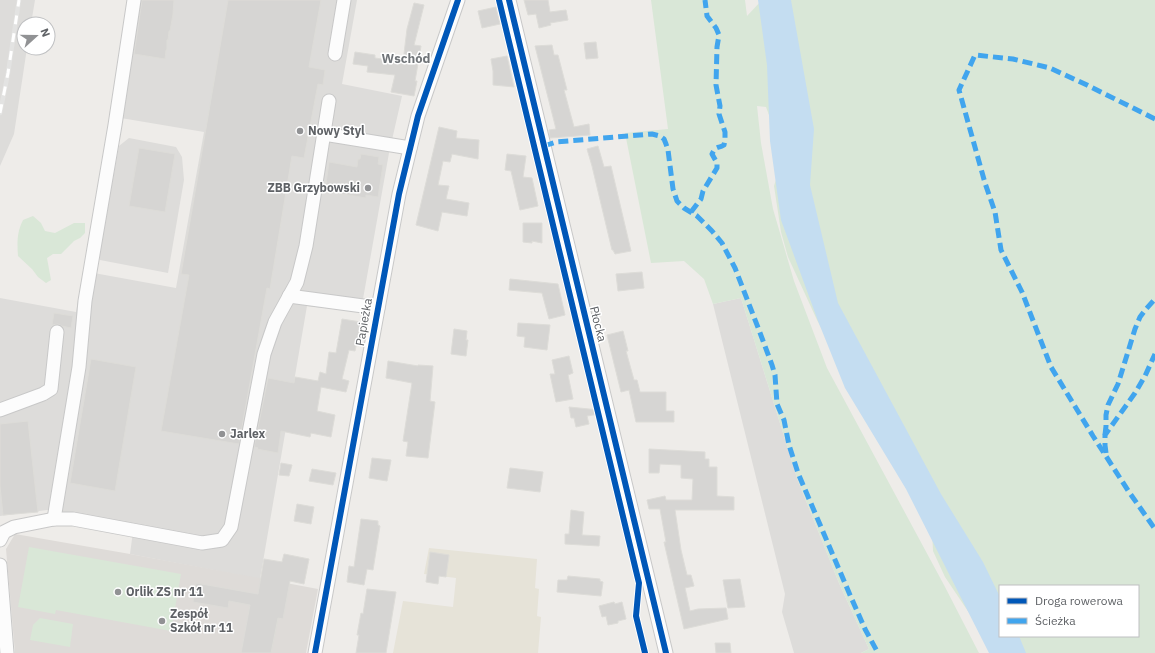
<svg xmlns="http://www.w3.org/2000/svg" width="1155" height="653" font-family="'IBM Plex Sans',sans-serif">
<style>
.commercial{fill:#e6e3d8}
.industrial{fill:#dddcda}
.education{fill:#dedbd8}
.green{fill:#d9e7d7;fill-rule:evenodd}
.water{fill:#c4ddf1}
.building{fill:#d6d5d3;stroke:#dddcd8}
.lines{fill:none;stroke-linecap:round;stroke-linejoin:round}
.minor-casing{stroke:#c8c8c8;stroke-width:15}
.minor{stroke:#fcfcfc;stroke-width:13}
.rail-casing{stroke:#e3e3e2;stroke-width:4.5}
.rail{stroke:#fff;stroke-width:3;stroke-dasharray:9;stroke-linecap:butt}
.quiet{stroke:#41a5ee;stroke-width:5;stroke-dasharray:10 5;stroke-linecap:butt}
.cycleway-casing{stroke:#fff;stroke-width:8}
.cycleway{stroke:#0057b8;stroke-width:6}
.poi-dot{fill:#919294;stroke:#fff;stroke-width:1.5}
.labels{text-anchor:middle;stroke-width:3;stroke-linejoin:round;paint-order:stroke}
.poi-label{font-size:12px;font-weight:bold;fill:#5f6266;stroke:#fff;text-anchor:start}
.street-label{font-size:12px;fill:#5f6266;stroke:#fff}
.neighbourhood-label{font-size:13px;font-weight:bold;fill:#707478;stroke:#fff}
</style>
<rect width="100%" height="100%" fill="#eeece9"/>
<path class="commercial" d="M429 548 537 559 535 588 539 589 537 616 541 617 538 653H393L403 601 453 607 456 578 424 574Z"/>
<g class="industrial">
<path d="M0 0H35L31 24H24V48H27L14 134 0 166Z"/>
<path d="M129 0H357L342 84 402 96 389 153 363 299 368 313 307 306 260 579 130 554 134 524 47 510 0 516V298L76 312 83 271 176 288 204 132 109 116Z"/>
<path d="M129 138 176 147 182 157 184 180 168 273 100 260 99 257 119 146Z"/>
<path d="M741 298 798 481 839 583 869 649 861 653H794L782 612 785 594 713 304Z"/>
</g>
<path class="education" d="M15 534 130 554 318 589 306 653H15L6 549Z"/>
<g class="green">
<path d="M651 0H745L747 16 762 0H1155V653H996L945 577 933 551 932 529 832 349 817 320 788 257 781 232 774 186 781 164 772 123 766 107 757 106 761 143 773 209 794 281 827 368 944 585 979 653H861L869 649 839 583 798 481 741 298 713 304 704 279 684 261 651 263 625 133 668 129ZM1000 586H1138V636H1000Z"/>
<path d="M33 216 41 223 45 231 55 233 74 223H85V233L80 238 74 241 61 254H53L47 258 51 280 46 283 38 277 32 269 18 256C17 242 17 232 23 220Z"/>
<path d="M29 547 181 574 171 631 56 610 55 614 18 607Z"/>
<path d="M40 618 73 624 70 647 30 640 33 625Z"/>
</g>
<path class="water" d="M758 0H791L814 129 810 185 838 303 941 494 983 562 1000 597V636H1019L1026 653H989L906 489 845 388 818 321 781 220 770 141 767 65Z"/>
<g class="building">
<path d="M142 0H174L173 14 170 31H169L168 40H167V50H166L165 59 134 54Z"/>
<path d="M228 0H321L309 67 325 70 323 85 318 84 304 158 292 156 270 289 267 288 239 444 161 431 189 275 181 274Z"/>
<path d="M524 0H548L550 12 566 10 568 20 550 23 551 25 539 28 536 14 528 15Z"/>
<path d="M414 3 424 5 414 45 421 46 415 81H417L414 96 391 92 395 75 367 72 368 66 353 64 355 52 375 55V58L403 62 407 29Z"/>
<path d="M496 7 500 24 482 28 478 11Z"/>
<path d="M596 42 598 58 586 59 584 43Z"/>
<path d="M552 45 554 55H558L567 90H564L574 127 589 124 590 135 550 138 549 130 556 129 535 46Z"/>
<path d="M507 56 514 87 493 85V71L491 59Z"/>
<path d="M439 127 457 131 456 138 479 140 478 159 452 154 450 162 443 161 438 185 449 186 446 199 469 203 467 216 442 212 438 231 416 225Z"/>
<path d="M598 146 604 167 611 166 631 251 615 254 613 250H612L592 166 587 149Z"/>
<path d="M139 148 175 154 165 212 129 206Z"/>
<path d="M361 154 379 157 378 164 383 165 378 197 366 195V198L325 191 329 162 357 167 358 159H360Z"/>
<path d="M507 154 526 156 523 177 532 178 538 206 520 210 511 171 505 170Z"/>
<path d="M523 223H542V243L532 241V243L523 242Z"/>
<path d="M642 272 644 288 618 291 616 274Z"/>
<path d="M510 279 558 284 565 315 549 319 542 293 509 290Z"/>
<path d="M54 313 73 316 71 328 62 326 58 324 52 325Z"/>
<path d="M342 319 361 322 355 351 349 350 342 379 349 381 346 392 321 387 317 411 335 415 331 437 311 433 310 437 281 431 278 453 257 449 258 448 254 447 268 378 294 383 295 377 318 381 320 372 326 374 329 352 336 353Z"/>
<path d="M518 323 550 325 547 350 524 347 525 337 517 336Z"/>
<path d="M454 329 467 331 466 340H468L466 356 451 354Z"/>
<path d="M623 331 628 351H626L634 380H637L640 392H666V411H674V422H636L629 390 621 392 607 335Z"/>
<path d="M569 356 573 373 568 375 573 399 556 402 550 374H555L552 360Z"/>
<path d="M91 359 136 367 115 491 70 483Z"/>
<path d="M388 361 418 366V365L433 366 430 401 435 402 428 458 406 456 408 442 403 441 412 383 386 378Z"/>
<path d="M569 407 599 410V414L587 416 589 424 576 427 574 418H571Z"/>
<path d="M28 421 38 512 3 515 0 486V424Z"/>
<path d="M649 449 705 452V459H709V467H717V496L734 497V510H675L681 550 687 575H691L694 586 685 588 690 611 698 609 726 608 728 619 684 629 664 542H666L660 509H649L647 500 665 496 666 500H692L693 479 681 478V465L660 464 659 473H649Z"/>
<path d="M372 458 391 460 387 481 369 478Z"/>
<path d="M281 463 292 465 289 476 279 475Z"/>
<path d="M510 468 543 472 540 492 507 488Z"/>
<path d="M312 469 336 473 333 485 309 481Z"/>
<path d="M297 504 314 507 311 524 294 521Z"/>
<path d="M571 510 584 512 582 535 600 536 599 546 565 544V534H569Z"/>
<path d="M361 519 378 521V525L380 526 373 570 367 569 364 585 347 582 349 566 354 567Z"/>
<path d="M430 552 449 555 446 577 439 576 438 584 426 582Z"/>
<path d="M284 554 309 559 304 584 290 581 283 619 278 618 271 653H241L250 605 229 601 228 608 193 602 196 583 258 594 264 559 282 562Z"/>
<path d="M568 576 600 579V581L603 582 601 596 557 592 558 580H567Z"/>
<path d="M740 579 745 607 728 608 723 580Z"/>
<path d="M367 589 396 592 386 653H356L359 635H357L361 613 363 614Z"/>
<path d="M614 602 615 604 622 602 626 619 618 621V623L608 625 606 616 602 617 599 606Z"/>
<path d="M715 643H730L731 653H716Z"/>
</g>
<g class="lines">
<defs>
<g id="minor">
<path d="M509 0 666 653"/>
<path d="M335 54 344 0"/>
<path d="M324 134 410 148"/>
<path d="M289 296 378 308"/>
<path d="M0 410 43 394 51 389 57 332"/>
<path d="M54 519 79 367 85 301 115 125 134 0"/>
<path d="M0 540 4 532 14 527 54 519H73L202 543 222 540 231 527 264 354 275 322 297 282 306 246 329 101"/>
<path d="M0 565 7 653"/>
<path d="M315 653 399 194 418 116 458 0"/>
</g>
</defs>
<use href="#minor" class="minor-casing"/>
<use href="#minor" class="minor"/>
<defs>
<path id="rail" d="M0 113 8 73 19 0"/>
</defs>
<use href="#rail" class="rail-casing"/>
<use href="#rail" class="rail"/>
<g class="quiet">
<path d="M1155 119 1087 85 1050 68 1013 59 975 55 959 90 985 183 995 212 1001 250 1022 292 1051 367 1093 436 1129 492 1155 529"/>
<path d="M544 146 556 142 652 134 660 136 664 139 666 144 668 150 673 189 677 201 684 208 697 216 712 231 722 243 735 268 759 330 772 365 775 375 777 404 784 420 789 445 798 473 850 595 865 629 878 653"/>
<path d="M691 212 701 199 703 191 717 168V163L712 154C716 145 718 149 724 145L725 140V132L719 114 720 106 716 85 717 47 719 35 716 28 707 16 705 0"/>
<path d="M1105 435 1106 426V415L1108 405 1118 384 1135 329 1140 317 1146 309 1155 299"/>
<path d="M1106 453 1105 445V435L1135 393 1145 376 1155 354"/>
</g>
<defs>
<g id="cycleway">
<path d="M499 0 638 579 639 583 636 616 645 653"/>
<path d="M509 0 666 653"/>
<path d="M315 653 399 194 418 116 458 0"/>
</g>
</defs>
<use href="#cycleway" class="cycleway-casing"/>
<use href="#cycleway" class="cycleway"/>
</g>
<g class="poi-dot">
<circle cx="300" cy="131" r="4"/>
<circle cx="368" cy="188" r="4"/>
<circle cx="222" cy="434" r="4"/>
<circle cx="118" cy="592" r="4"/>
<circle cx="162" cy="621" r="4"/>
</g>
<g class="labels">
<g class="poi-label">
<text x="308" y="135">Nowy Styl</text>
<text x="360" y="192" text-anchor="end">ZBB Grzybowski</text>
<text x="230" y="438">Jarlex</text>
<text x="126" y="596">Orlik ZS nr 11</text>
<text x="170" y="618">Zespół<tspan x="170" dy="14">Szkół nr 11</tspan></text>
</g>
<g class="street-label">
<text transform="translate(364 322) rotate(-80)" y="4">Papieżka</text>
<text transform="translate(598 324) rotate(76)" y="4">Płocka</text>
</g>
<g class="neighbourhood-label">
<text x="406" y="63">Wschód</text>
</g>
</g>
<rect x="999" y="585" width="140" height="52" fill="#ffffff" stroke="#bfc0c2"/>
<rect x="1007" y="598" width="20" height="6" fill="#0057b8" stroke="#bfc0c2"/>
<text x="1035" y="605" font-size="12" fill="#5f6266">Droga rowerowa</text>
<rect x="1007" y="618" width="20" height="6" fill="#41a5ee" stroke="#bfc0c2"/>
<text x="1035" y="625" font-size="12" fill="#5f6266">Ścieżka</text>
<g transform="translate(36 36) rotate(69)"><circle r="19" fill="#ffffff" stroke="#bfc0c2"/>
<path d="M0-3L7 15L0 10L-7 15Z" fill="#919294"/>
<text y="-6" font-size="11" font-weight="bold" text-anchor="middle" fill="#5f6266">N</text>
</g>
</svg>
